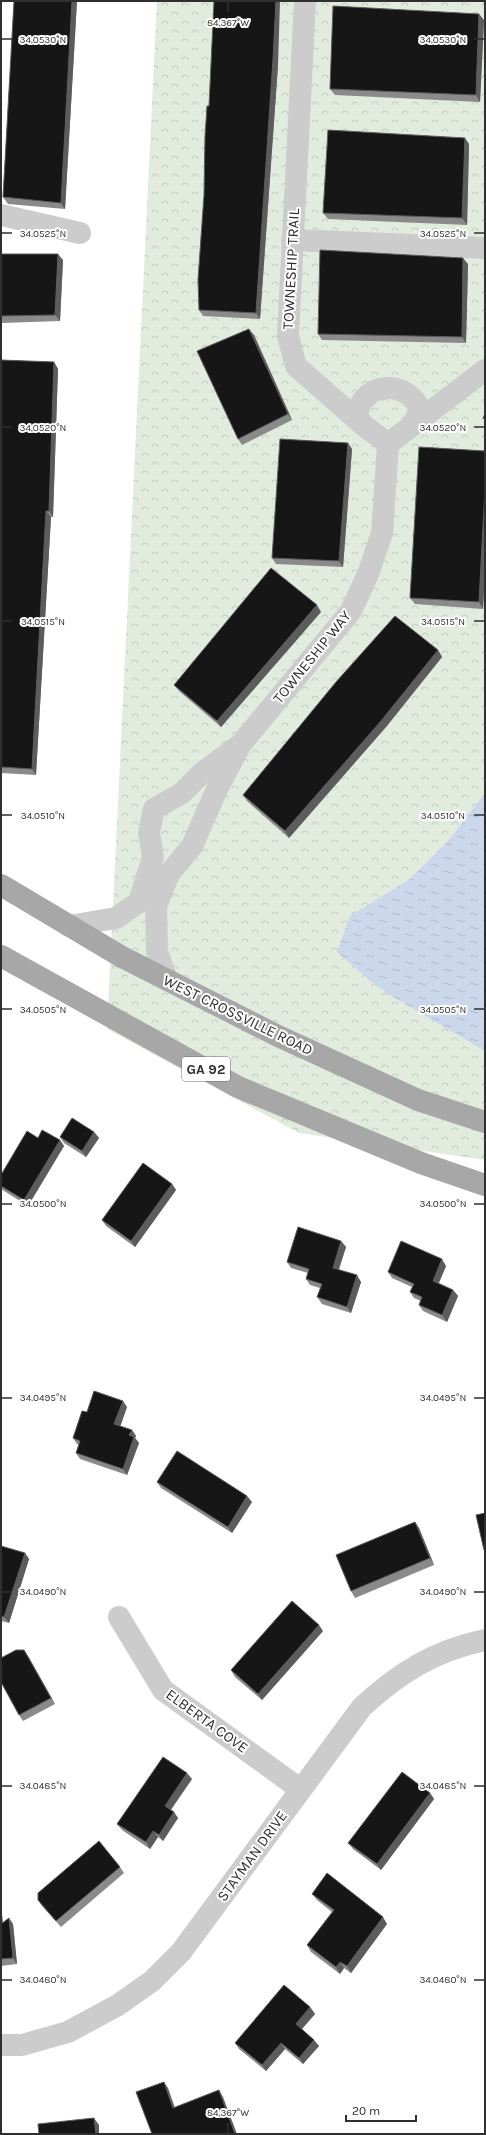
<svg xmlns="http://www.w3.org/2000/svg" width="486" height="2135" font-family="Karla,sans-serif">
<style>
.forest{fill:url(#forest-crowns)}
.water{fill:url(#water-ripples)}
.lines{fill:none;stroke-linecap:round;stroke-linejoin:round}
.minor{stroke:#ccc;stroke-width:22}
.primary{stroke:#a7a7a7;stroke-width:22}
.wall{fill:#8a8a8a}
.shaded-wall{fill:#5c5c5c}
.building{fill:#161616;stroke:#5c5c5c}
.ticks{fill:none;stroke:#2f2f2f;stroke-width:1.5}
.labels{text-anchor:middle;stroke-width:4;stroke-linejoin:round;paint-order:stroke}
.shield{fill:#fff;stroke:#6d6d6d;stroke-width:1}
.shield-label{font-size:14px;font-weight:bold;fill:#2f2f2f}
.street-label{font-size:15px;fill:#2f2f2f;stroke:#fff}
.ticks-label{font-size:10px;text-anchor:middle;fill:#2f2f2f;stroke:#fff;stroke-width:4;stroke-linejoin:round;paint-order:stroke}
</style>
<defs>
<pattern id="forest-crowns" width="20" height="18" patternUnits="userSpaceOnUse"><rect width="20" height="18" fill="#e2ecde"/><path d="M2 6a3 3 0 1 1 6 0M12 15a3 3 0 1 1 6 0" fill="none" stroke="#c2cbbf"/></pattern>
<pattern id="water-ripples" width="26" height="14" patternUnits="userSpaceOnUse"><rect width="26" height="14" fill="#cbd7ea"/><path d="M2 4q2-2 4 0t4 0M15 11q2-2 4 0t4 0" fill="none" stroke="#afb9c9"/></pattern>
</defs>
<rect width="100%" height="100%" fill="#fff"/>
<path class="forest" d="M157 1H485V1160L299 1133 107 1029Z"/>
<path class="water" d="M485 793V1051L395 998 369 980 337 952 350 916 410 879 450 839Z"/>
<g class="lines">
<g class="minor">
<path d="M305 1 288 336 296 366 362 424 388 444"/>
<path d="M1 215 80 233"/>
<path d="M292 240 485 248"/>
<path d="M362 424 357 416C362 381 406 379 420 409L414 423"/>
<path d="M388 444 485 370"/>
<path d="M69 926 116 918 139 902 153 857 149 833 154 809 182 793 203 772 237 747"/>
<path d="M167 980 157 951 156 906 169 874 192 846 217 789 241 744 351 611 368 574 382 533 388 444"/>
<path d="M119 1617 163 1690 300 1789"/>
<path d="M1 2045H22L68 2032 118 2005 152 1981 181 1952 362 1707C400 1672 434 1651 485 1640"/>
</g>
<g class="primary">
<path d="M1 885 122 957 278 1036 418 1100 485 1122"/>
<path d="M1 956 238 1087 421 1163 485 1185"/>
</g>
</g>
<g class="wall">
<path d="M14 1H77L65 209 8 204 3 197Z"/>
<path d="M484 20 480 102 335 95 330 89Z"/>
<path d="M278 65 260 319 203 316 199 310 209 106Z"/>
<path d="M469 144 467 225 328 219 323 213Z"/>
<path d="M1 254 63 260 60 321 1 323Z"/>
<path d="M468 264 466 343 322 340 318 334Z"/>
<path d="M254 335 292 420 242 445 238 439Z"/>
<path d="M1 360 54 362 58 369 53 517H51L36 775 1 773Z"/>
<path d="M352 449 343 567 276 564 272 558Z"/>
<path d="M485 451V572L483 609 415 604 410 598Z"/>
<path d="M321 612 221 727 179 691 174 685Z"/>
<path d="M438 650 442 657 386 727 289 838 247 801 243 795Z"/>
<path d="M94 1132 99 1138 86 1157 64 1143 60 1137Z"/>
<path d="M38 1138 60 1140 64 1146 28 1206 1 1189V1175Z"/>
<path d="M172 1184 176 1190 135 1247 106 1226 102 1220Z"/>
<path d="M341 1241 346 1247 339 1270 361 1282 351 1313 322 1304 317 1297 320 1288 310 1285 306 1279 308 1273 291 1268 287 1262Z"/>
<path d="M446 1266 439 1283 453 1290 458 1296 447 1322 423 1311 419 1305 421 1301 414 1298 410 1292 412 1287 392 1278 388 1272Z"/>
<path d="M127 1407 120 1426 132 1430 136 1436 135 1438 139 1443 127 1475 80 1459 76 1453 79 1445 77 1444 73 1438 87 1412Z"/>
<path d="M157 1482 252 1502 232 1533 161 1488Z"/>
<path d="M415 1522 419 1528 434 1565 355 1598 351 1591Z"/>
<path d="M1 1546 25 1553 29 1559 9 1623 1 1621Z"/>
<path d="M323 1631 262 1700 235 1677 231 1670Z"/>
<path d="M28 1656 55 1704 23 1721 19 1715Z"/>
<path d="M192 1779 171 1810 178 1818 163 1841 158 1837 150 1849 122 1830 117 1824Z"/>
<path d="M430 1793 434 1799 381 1870 353 1849 348 1843Z"/>
<path d="M120 1867 124 1873 61 1927 42 1906 38 1900Z"/>
<path d="M312 1894 387 1924 351 1973 344 1968 340 1974 311 1952 307 1945 332 1912 317 1900Z"/>
<path d="M1 1913 2 1914 3 1923 13 1924 17 1964 1 1966Z"/>
<path d="M310 2007 315 2014 302 2029 319 2046 303 2064 285 2049 266 2071 239 2049 235 2043Z"/>
</g>
<g class="shaded-wall">
<path d="M72 1H77L65 209 61 203Z"/>
<path d="M276 1H280L278 65 260 319 256 313Z"/>
<path d="M479 14 484 20 480 102 476 95Z"/>
<path d="M465 138 469 144 467 225 462 218Z"/>
<path d="M58 254 63 260 60 321 55 315Z"/>
<path d="M463 258 468 264 466 343 462 337Z"/>
<path d="M249 329 254 335 292 420 288 414Z"/>
<path d="M54 362 58 369 53 517 49 511Z"/>
<path d="M348 443 352 449 343 567 339 561Z"/>
<path d="M485 488V572L483 609 479 602Z"/>
<path d="M46 511 51 517 36 775 32 769Z"/>
<path d="M317 605 321 612 221 727 217 721Z"/>
<path d="M438 650 442 657 386 727 289 838 285 831Z"/>
<path d="M94 1132 99 1138 86 1157 82 1151Z"/>
<path d="M60 1140 64 1146 28 1206 24 1200Z"/>
<path d="M172 1184 176 1190 135 1247 131 1241Z"/>
<path d="M341 1241 346 1247 337 1274 333 1268Z"/>
<path d="M442 1259 446 1266 437 1287 433 1281Z"/>
<path d="M357 1275 361 1282 351 1313 347 1307Z"/>
<path d="M453 1290 458 1296 447 1322 442 1315Z"/>
<path d="M123 1401 127 1407 119 1430 114 1424Z"/>
<path d="M132 1430 136 1436 135 1438 139 1443 127 1475 123 1469 129 1435Z"/>
<path d="M247 1496 252 1502 232 1533 228 1527Z"/>
<path d="M415 1522 419 1528 434 1565 430 1558Z"/>
<path d="M25 1553 29 1559 9 1623 4 1617Z"/>
<path d="M319 1625 323 1631 262 1700 258 1694Z"/>
<path d="M24 1650 28 1656 55 1704 51 1698Z"/>
<path d="M187 1773 192 1779 169 1812 165 1806Z"/>
<path d="M430 1793 434 1799 381 1870 377 1864Z"/>
<path d="M174 1812 178 1818 163 1841 159 1835Z"/>
<path d="M153 1831 158 1837 150 1849 146 1842Z"/>
<path d="M1 1913 2 1914 3 1932 1 1929Z"/>
<path d="M383 1917 387 1924 351 1973 347 1966Z"/>
<path d="M9 1918 13 1924 17 1964 13 1958Z"/>
<path d="M340 1962 344 1968 340 1974 336 1967Z"/>
<path d="M310 2007 315 2014 300 2031 296 2024Z"/>
<path d="M314 2040 319 2046 303 2064 299 2058Z"/>
<path d="M281 2043 285 2049 266 2071 262 2065Z"/>
<path d="M164 2082 168 2088 177 2114 173 2108Z"/>
<path d="M219 2090 223 2097 237 2134H235Z"/>
<path d="M94 2118 99 2125V2134H96Z"/>
</g>
<g class="building">
<path d="M14 1H72L61 203 3 197Z"/>
<path d="M214 1H276L273 59 256 313 199 310 198 280 204 195 205 136 207 106H209Z"/>
<path d="M333 6 479 14 476 95 330 89Z"/>
<path d="M328 130 465 138 462 218 323 213Z"/>
<path d="M320 250 463 258 462 337 318 334Z"/>
<path d="M1 254H58L55 315 1 316Z"/>
<path d="M249 329 288 414 238 439 197 351Z"/>
<path d="M1 360 54 362 49 511H46L32 769 1 767Z"/>
<path d="M485 414V419L483 418Z"/>
<path d="M280 439 348 443 339 561 272 558Z"/>
<path d="M419 447 485 451V488L479 602 410 598Z"/>
<path d="M271 568 317 605 217 721 174 685Z"/>
<path d="M395 616 438 650 381 721 285 831 243 795 336 682Z"/>
<path d="M72 1118 94 1132 82 1151 60 1137Z"/>
<path d="M42 1130 60 1140 24 1200 1 1186V1175L27 1131 38 1138Z"/>
<path d="M143 1163 172 1184 131 1241 102 1220Z"/>
<path d="M298 1227 341 1241 333 1268 357 1275 347 1307 317 1297 322 1284 306 1279 309 1269 287 1262Z"/>
<path d="M401 1241 442 1259 433 1281 453 1290 442 1315 419 1305 422 1297 410 1292 414 1284 388 1272Z"/>
<path d="M94 1391 123 1401 114 1424 132 1430 129 1435 134 1437 123 1469 76 1453 80 1441 73 1438 82 1411 87 1412Z"/>
<path d="M177 1451 247 1496 228 1527 157 1482Z"/>
<path d="M485 1513V1550H484L476 1515Z"/>
<path d="M415 1522 430 1558 351 1591 336 1555Z"/>
<path d="M1 1546 25 1553 4 1617 1 1616Z"/>
<path d="M292 1601 319 1625 258 1694 231 1670Z"/>
<path d="M16 1650H24L51 1698 19 1715 1 1682V1658Z"/>
<path d="M163 1757 187 1773 165 1806 174 1812 159 1835 153 1831 146 1842 117 1824Z"/>
<path d="M402 1772 430 1793 377 1864 348 1843Z"/>
<path d="M99 1841 120 1867 56 1921 38 1900V1893Z"/>
<path d="M327 1873 383 1917 347 1966 340 1962 336 1967 307 1945 334 1910 312 1894Z"/>
<path d="M9 1918 13 1958 1 1959V1924Z"/>
<path d="M284 1985 310 2007 296 2024 314 2040 299 2058 281 2043 262 2065 235 2043Z"/>
<path d="M164 2082 173 2108 219 2090 235 2134H152L136 2092Z"/>
<path d="M94 2118 96 2134H39L38 2124Z"/>
</g>
<path class="ticks" d="M228 2V12M2 39H12M474 39H484M2 233H12M474 233H484M2 427H12M474 427H484M2 621H12M474 621H484M2 815H12M474 815H484M2 1009H12M474 1009H484M2 1204H12M474 1204H484M2 1398H12M474 1398H484M2 1592H12M474 1592H484M2 1786H12M474 1786H484M2 1980H12M474 1980H484M228 2123V2133"/>
<g class="labels">
<rect class="shield" x="182" y="1057" width="48" height="24" rx="3"/>
<g class="shield-label">
<text x="206" y="1074">GA 92</text>
</g>
<g class="street-label">
<text transform="translate(291 269) rotate(-87)" y="5">TOWNESHIP TRAIL</text>
<text transform="translate(312 657) rotate(-51)" y="5">TOWNESHIP WAY</text>
<text transform="translate(238 1015) rotate(26)" y="5">WEST CROSSVILLE ROAD</text>
<text transform="translate(207 1721) rotate(36)" y="5">ELBERTA COVE</text>
<text transform="translate(252 1856) rotate(-54)" y="5">STAYMAN DRIVE</text>
</g>
</g>
<g class="ticks-label">
<text x="228" y="26">84.367°W</text>
<text x="43" y="43">34.0530°N</text>
<text x="443" y="43">34.0530°N</text>
<text x="43" y="237">34.0525°N</text>
<text x="443" y="237">34.0525°N</text>
<text x="43" y="431">34.0520°N</text>
<text x="443" y="431">34.0520°N</text>
<text x="43" y="625">34.0515°N</text>
<text x="443" y="625">34.0515°N</text>
<text x="43" y="819">34.0510°N</text>
<text x="443" y="819">34.0510°N</text>
<text x="43" y="1013">34.0505°N</text>
<text x="443" y="1013">34.0505°N</text>
<text x="43" y="1207">34.0500°N</text>
<text x="443" y="1207">34.0500°N</text>
<text x="43" y="1401">34.0495°N</text>
<text x="443" y="1401">34.0495°N</text>
<text x="43" y="1595">34.0490°N</text>
<text x="443" y="1595">34.0490°N</text>
<text x="43" y="1789">34.0485°N</text>
<text x="443" y="1789">34.0485°N</text>
<text x="43" y="1983">34.0480°N</text>
<text x="443" y="1983">34.0480°N</text>
<text x="228" y="2116">84.367°W</text>
</g>
<rect width="486" height="2135" fill="none" stroke="#2f2f2f" stroke-width="4"/>
<path d="M346 2115v6h70v-6" fill="none" stroke="#2f2f2f" stroke-width="2"/>
<text x="352" y="2115" font-size="12" fill="#2f2f2f" stroke="#ffffff" stroke-width="3" paint-order="stroke">20 m</text>
</svg>
